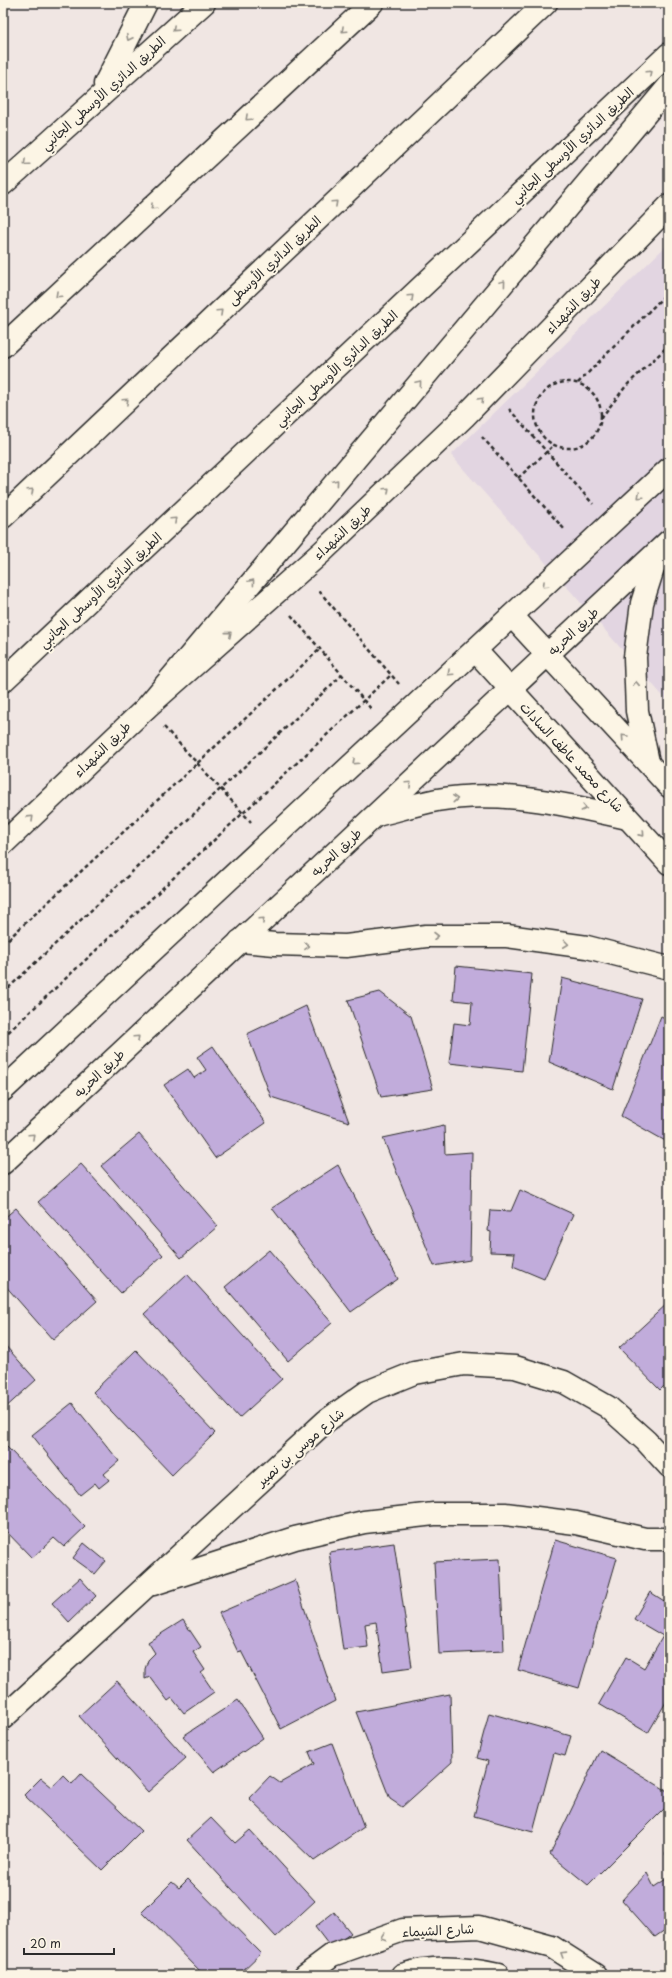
<svg xmlns="http://www.w3.org/2000/svg" width="672" height="1978" font-family="'Playpen Sans','Playpen Sans Arabic',sans-serif">
<style>
.built{fill:#e2d5e1}
.building{fill:#c1acdb;stroke:#2b2b2b}
.lines{fill:none;stroke-linecap:round;stroke-linejoin:round}
.minor-casing{stroke:#2b2b2b;stroke-width:25}
.tertiary-casing{stroke:#2b2b2b;stroke-width:25}
.secondary-casing{stroke:#2b2b2b;stroke-width:25}
.trunk-casing{stroke:#2b2b2b;stroke-width:25}
.motorway-casing{stroke:#2b2b2b;stroke-width:25}
.path{stroke:#2b2b2b;stroke-width:2.5;stroke-dasharray:4 3;stroke-linecap:butt}
.minor{stroke:#fcf5e5;stroke-width:22}
.tertiary{stroke:#fcf5e5;stroke-width:22}
.secondary{stroke:#fcf5e5;stroke-width:22}
.trunk{stroke:#fcf5e5;stroke-width:22}
.motorway{stroke:#fcf5e5;stroke-width:22}
.oneway{stroke:#949088}
.labels{text-anchor:middle;stroke-width:4;stroke-linejoin:round;paint-order:stroke}
.street-label{font-size:13px;fill:#2b2b2b;stroke:#fcf5e5}
</style>
<rect width="100%" height="100%" fill="#f0e6e3"/>
<filter id="ink" filterUnits="userSpaceOnUse"><feTurbulence type="fractalNoise" baseFrequency=".025" numOctaves="2"/><feDisplacementMap in="SourceGraphic" scale="8" xChannelSelector="R" yChannelSelector="G"/><feConvolveMatrix kernelMatrix="1 2 1 2 8 2 1 2 1" color-interpolation-filters="sRGB"/></filter>
<g filter="url(#ink)">
<path class="built" d="M669 243V703L451 455Z"/>
<g class="building">
<path d="M456 966 532 974 522 1071 449 1063 454 1023 470 1025 472 1002 453 1000Z"/>
<path d="M562 978 642 999 613 1089 549 1062Z"/>
<path d="M380 992 411 1016 433 1089 381 1097 348 1000Z"/>
<path d="M306 1006 349 1122 271 1097 247 1034Z"/>
<path d="M661 1016 669 1020V1143L621 1116Z"/>
<path d="M213 1046 266 1123 215 1158 164 1085 188 1069 194 1078 206 1070 197 1057Z"/>
<path d="M444 1125 445 1154 472 1152 470 1260 434 1266 383 1138Z"/>
<path d="M139 1134 218 1226 181 1258 101 1166Z"/>
<path d="M81 1164 163 1255 121 1293 38 1202Z"/>
<path d="M338 1165 398 1279 351 1312 272 1208Z"/>
<path d="M520 1190 573 1214 544 1279 513 1266 515 1253 490 1252 491 1232 488 1231 490 1210 511 1211Z"/>
<path d="M16 1208 97 1301 53 1340 3 1283V1219Z"/>
<path d="M269 1250 332 1323 288 1361 225 1287Z"/>
<path d="M187 1274 282 1379 239 1418 144 1314Z"/>
<path d="M669 1302V1381L660 1390 619 1348Z"/>
<path d="M3 1343 36 1380 3 1410Z"/>
<path d="M136 1350 215 1433 172 1475 93 1392Z"/>
<path d="M72 1403 119 1461 104 1474 109 1480 99 1488 95 1483 80 1495 32 1435Z"/>
<path d="M7 1447 85 1527 64 1547 54 1538 32 1558 3 1528V1451Z"/>
<path d="M555 1540 617 1558 579 1688 518 1670Z"/>
<path d="M84 1543 106 1561 95 1574 73 1558Z"/>
<path d="M394 1543 412 1667 383 1671 376 1622 365 1624 368 1647 343 1650 329 1552Z"/>
<path d="M500 1559 504 1651 439 1654 434 1562Z"/>
<path d="M80 1578 96 1596 69 1622 52 1603Z"/>
<path d="M295 1580 335 1701 281 1729 241 1651 238 1652 219 1613Z"/>
<path d="M650 1592 669 1604V1697L648 1733 599 1704 626 1657 644 1668 663 1636 634 1619Z"/>
<path d="M183 1620 201 1647 193 1652 205 1670 201 1673 214 1692 184 1713 172 1698 168 1701 150 1677 145 1679V1669L148 1660 155 1653 148 1642Z"/>
<path d="M117 1681 186 1758 148 1792 79 1716Z"/>
<path d="M450 1694 452 1762 402 1807 390 1799 356 1712Z"/>
<path d="M238 1700 263 1738 214 1772 183 1736Z"/>
<path d="M489 1713 571 1736 565 1756 554 1753 533 1832 474 1816 488 1761 477 1758Z"/>
<path d="M332 1743 364 1827 314 1861 249 1798 270 1776 280 1783 314 1764 309 1752Z"/>
<path d="M600 1750 669 1792V1804L588 1885 550 1854Z"/>
<path d="M81 1774 141 1831 102 1870 24 1795 41 1778 52 1787 63 1775 72 1784Z"/>
<path d="M211 1818 235 1843 250 1830 315 1901 276 1937 187 1840Z"/>
<path d="M669 1850V1858L665 1854Z"/>
<path d="M647 1873 654 1887 669 1877V1927L655 1937 622 1900Z"/>
<path d="M188 1879 261 1953 238 1975H204L142 1912 172 1882 179 1888Z"/>
<path d="M334 1912 351 1933 331 1948 315 1927Z"/>
</g>
<g class="lines">
<defs>
<g id="minor">
<path d="M240 941 275 944 346 946 426 936H507L587 947 669 968"/>
<path d="M153 1584 295 1538 364 1522 434 1514H505L576 1523 645 1539H669"/>
<path d="M3 1718 326 1421 367 1392 414 1373 464 1364 515 1367 564 1382 608 1407 646 1441 669 1466"/>
<path d="M305 1975 332 1955 403 1930 479 1927 552 1947 596 1975"/>
<path d="M402 1975C432 1965 467 1968 498 1975"/>
</g>
<g id="tertiary">
<path d="M512 616 669 786"/>
<path d="M475 650 669 863"/>
<path d="M648 762 637 711 635 657 642 603 658 553"/>
<path d="M377 815C397 810 417 804 437 800 501 789 565 804 627 818"/>
<path d="M3 1090 669 469"/>
<path d="M3 1163 669 541"/>
</g>
<path id="secondary" d="M3 844 146 708 323 551 464 417 669 206"/>
<g id="trunk">
<path d="M105 84 146 3"/>
<path d="M3 184 204 3"/>
<path d="M3 681 669 54"/>
<path d="M146 708 669 86"/>
</g>
<g id="motorway">
<path d="M3 346 372 3"/>
<path d="M3 517 546 3"/>
</g>
</defs>
<use href="#minor" class="minor-casing"/>
<use href="#tertiary" class="tertiary-casing"/>
<use href="#secondary" class="secondary-casing"/>
<use href="#trunk" class="trunk-casing"/>
<use href="#motorway" class="motorway-casing"/>
<g class="path">
<circle cx="568" cy="415" r="33"/>
<path d="M578 383 669 291"/>
<path d="M509 409 593 504"/>
<path d="M601 418 626 386 669 345"/>
<path d="M482 437 565 530"/>
<path d="M518 478 554 445"/>
<path d="M319 591 399 684"/>
<path d="M291 615 372 710"/>
<path d="M164 727 251 822"/>
<path d="M3 944 320 649"/>
<path d="M3 993 342 675"/>
<path d="M3 1037 391 675"/>
</g>
<use href="#minor" class="minor"/>
<use href="#tertiary" class="tertiary"/>
<use href="#secondary" class="secondary"/>
<use href="#trunk" class="trunk"/>
<use href="#motorway" class="motorway"/>
</g>
<defs><path id="oneway-chevron" d="M-2-3.5L2.5 0L-2 3.5" fill="none" stroke-width="1.6" stroke-linecap="round" stroke-linejoin="round"/></defs>
<g class="oneway">
<use href="#oneway-chevron" transform="translate(175 29) rotate(138)"/>
<use href="#oneway-chevron" transform="translate(344 30) rotate(137)"/>
<use href="#oneway-chevron" transform="translate(129 38) rotate(116)"/>
<use href="#oneway-chevron" transform="translate(649 73) rotate(-43)"/>
<use href="#oneway-chevron" transform="translate(248 118) rotate(137)"/>
<use href="#oneway-chevron" transform="translate(26 163) rotate(138)"/>
<use href="#oneway-chevron" transform="translate(335 203) rotate(-43)"/>
<use href="#oneway-chevron" transform="translate(153 207) rotate(137)"/>
<use href="#oneway-chevron" transform="translate(503 283) rotate(-50)"/>
<use href="#oneway-chevron" transform="translate(58 295) rotate(137)"/>
<use href="#oneway-chevron" transform="translate(411 297) rotate(-43)"/>
<use href="#oneway-chevron" transform="translate(220 312) rotate(-43)"/>
<use href="#oneway-chevron" transform="translate(419 383) rotate(-50)"/>
<use href="#oneway-chevron" transform="translate(481 400) rotate(-45)"/>
<use href="#oneway-chevron" transform="translate(126 401) rotate(-43)"/>
<use href="#oneway-chevron" transform="translate(336 482) rotate(-50)"/>
<use href="#oneway-chevron" transform="translate(387 490) rotate(-43)"/>
<use href="#oneway-chevron" transform="translate(31 491) rotate(-43)"/>
<use href="#oneway-chevron" transform="translate(640 496) rotate(137)"/>
<use href="#oneway-chevron" transform="translate(174 520) rotate(-43)"/>
<use href="#oneway-chevron" transform="translate(252 582) rotate(-50)"/>
<use href="#oneway-chevron" transform="translate(545 585) rotate(137)"/>
<use href="#oneway-chevron" transform="translate(229 634) rotate(-41)"/>
<use href="#oneway-chevron" transform="translate(450 673) rotate(137)"/>
<use href="#oneway-chevron" transform="translate(636 684) rotate(-92)"/>
<use href="#oneway-chevron" transform="translate(624 737) rotate(-133)"/>
<use href="#oneway-chevron" transform="translate(355 762) rotate(137)"/>
<use href="#oneway-chevron" transform="translate(409 784) rotate(-43)"/>
<use href="#oneway-chevron" transform="translate(455 799) rotate(-4)"/>
<use href="#oneway-chevron" transform="translate(584 808) rotate(13)"/>
<use href="#oneway-chevron" transform="translate(31 818) rotate(-44)"/>
<use href="#oneway-chevron" transform="translate(642 834) rotate(48)"/>
<use href="#oneway-chevron" transform="translate(262 920) rotate(-43)"/>
<use href="#oneway-chevron" transform="translate(436 936)"/>
<use href="#oneway-chevron" transform="translate(566 944) rotate(7)"/>
<use href="#oneway-chevron" transform="translate(307 946) rotate(2)"/>
<use href="#oneway-chevron" transform="translate(137 1038) rotate(-43)"/>
<use href="#oneway-chevron" transform="translate(32 1136) rotate(-43)"/>
<use href="#oneway-chevron" transform="translate(383 1937) rotate(161)"/>
<use href="#oneway-chevron" transform="translate(563 1954) rotate(-148)"/>
</g>
</g>
<g class="labels">
<g class="street-label">
<text transform="translate(103 93) rotate(-42)" y="5">الطريق الدائري الأوسطى الجانبي</text>
<text transform="translate(572 145) rotate(-43)" y="5">الطريق الدائري الأوسطى الجانبي</text>
<text transform="translate(274 260) rotate(-43)" y="5">الطريق الدائري الأوسطى</text>
<text transform="translate(573 305) rotate(-46)" y="5">طريق الشهداء</text>
<text transform="translate(336 368) rotate(-43)" y="5">الطريق الدائري الأوسطى الجانبي</text>
<text transform="translate(342 532) rotate(-43)" y="5">طريق الشهداء</text>
<text transform="translate(100 590) rotate(-43)" y="5">الطريق الدائري الأوسطى الجانبي</text>
<text transform="translate(573 631) rotate(-43)" y="5">طريق الحريه</text>
<text transform="translate(102 749) rotate(-44)" y="5">طريق الشهداء</text>
<text transform="translate(572 757) rotate(47)" y="5">شارع محمد عاطف السادات</text>
<text transform="translate(336 852) rotate(-43)" y="5">طريق الحريه</text>
<text transform="translate(99 1073) rotate(-43)" y="5">طريق الحريه</text>
<text transform="translate(300 1447) rotate(-41)" y="5">شارع موسى بن نصير</text>
<text transform="translate(438 1930) rotate(-3)" y="5">شارع الشيماء</text>
</g>
</g>
<rect width="672" height="1978" fill="none" stroke="#fcf5e5" stroke-width="16"/>
<rect x="8" y="8" width="656" height="1962" fill="none" stroke="#2b2b2b" stroke-width="1.5" filter="url(#ink)"/>
<path d="M24 1948v6h90v-6" fill="none" stroke="#2b2b2b" stroke-width="2"/>
<text x="30" y="1948" font-size="12" fill="#2b2b2b" stroke="#fcf5e5" stroke-width="3" paint-order="stroke">20 m</text>
</svg>
